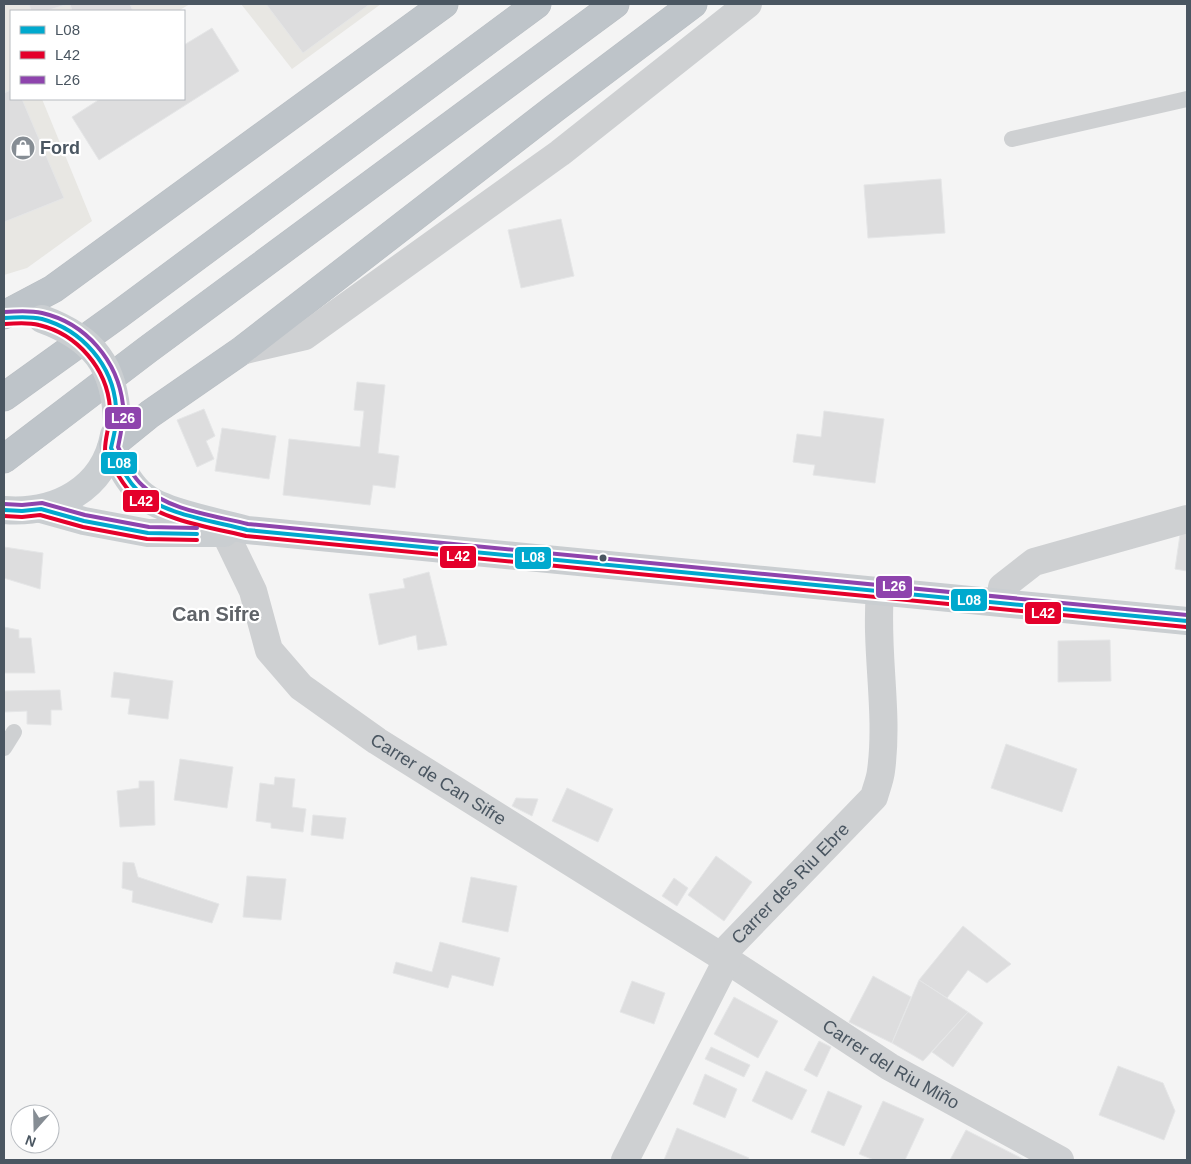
<svg xmlns="http://www.w3.org/2000/svg" width="1191" height="1164" font-family="Helvetica,sans-serif">
<style>
.commercial{fill:#e8e7e3}
.building{fill:#ddddde;stroke:#e5e6e7}
.lines{fill:none;stroke-linecap:round;stroke-linejoin:round}
.highway-casing{stroke:#b9bec3;stroke-width:29}
.lane{stroke:#ced0d2;stroke-width:16}
.street{stroke:#ced0d2;stroke-width:28}
.primary{stroke:#caced1;stroke-width:28}
.highway{stroke:#bec4c9;stroke-width:28}
.primary-bridge{stroke:#caced1;stroke-width:28}
.bus-1-casing{stroke:#fff;stroke-width:8}
.bus-2-casing{stroke:#fff;stroke-width:8}
.bus-3-casing{stroke:#fff;stroke-width:8}
.bus-1{stroke:#00a9ce;stroke-width:4}
.bus-2{stroke:#e4002b;stroke-width:4}
.bus-3{stroke:#8e44ad;stroke-width:4}
.bus-dot{fill:#4a5661;stroke:#fff;stroke-width:2}
.labels{text-anchor:middle;stroke-width:4.5;stroke-linejoin:round;paint-order:stroke}
.poi-label{font-size:18px;font-weight:bold;fill:#4a5661;stroke:#fff;text-anchor:start}
.street-label{font-size:18px;fill:#4a5661;stroke:#fff}
.quarter-label{font-size:20px;font-weight:bold;fill:#5f6368;stroke:#fff}
.line-badge{stroke:#fff;stroke-width:2}
.badge-label{font-size:14px;text-anchor:middle;font-weight:bold;fill:#fff}
</style>
<rect width="100%" height="100%" fill="#f4f4f4"/>
<g class="commercial">
<path d="M4 4H190L178 11H11V99H42L92 221 27 268 4 275Z"/>
<path d="M241 4H381L292 69Z"/>
</g>
<g class="building">
<path d="M29 4H68L46 11H31Z"/>
<path d="M70 4H130L133 11H72Z"/>
<path d="M266 4H370L303 53Z"/>
<path d="M212 28 239 71 99 160 72 117 100 99H184V45Z"/>
<path d="M11 90V99H22L64 198 4 222V93Z"/>
<path d="M941 179 945 233 868 238 864 185Z"/>
<path d="M561 219 574 276 521 288 508 230Z"/>
<path d="M357 382 385 385 378 453 399 456 395 488 373 485 370 505 283 495 289 439 360 447 364 411 354 410Z"/>
<path d="M204 409 215 436 206 441 214 459 197 467 177 420Z"/>
<path d="M824 411 884 419 875 483 813 475 815 465 793 462 797 434 821 437Z"/>
<path d="M222 428 276 436 269 479 215 471Z"/>
<path d="M1181 528 1187 529V571L1175 569Z"/>
<path d="M4 547 43 553 40 589 4 578Z"/>
<path d="M429 572 447 645 418 650 416 635 379 645 369 594 405 588 403 579Z"/>
<path d="M4 627 19 630V638H31L35 673H4Z"/>
<path d="M1110 640 1111 681 1058 682V641Z"/>
<path d="M114 672 173 681 168 719 128 714 130 699 111 697Z"/>
<path d="M60 690 62 710H51V725L27 724V711L4 712V691Z"/>
<path d="M1006 744 1077 769 1062 812 991 788Z"/>
<path d="M180 759 233 767 227 808 174 800Z"/>
<path d="M275 777 295 779 292 807 306 809 303 832 271 828V823L256 821 260 783 274 785Z"/>
<path d="M139 781H154L155 825 120 827 117 791 139 788Z"/>
<path d="M567 788 613 809 598 842 552 821Z"/>
<path d="M516 798 538 799 532 816 512 806Z"/>
<path d="M313 815 346 818 343 839 311 835Z"/>
<path d="M716 856 752 882 724 921 688 895Z"/>
<path d="M123 862 134 863 138 877 219 904 212 923 132 902 133 891 122 888Z"/>
<path d="M247 876 286 879 281 920 243 917Z"/>
<path d="M471 877 517 886 508 932 462 922Z"/>
<path d="M674 878 688 888 677 906 662 896Z"/>
<path d="M963 926 1011 964 987 983 968 970 947 998 919 980Z"/>
<path d="M440 942 500 958 493 986 452 975 448 988 393 973 396 962 432 972Z"/>
<path d="M873 976 911 997 892 1043 849 1022Z"/>
<path d="M919 980 968 1012 923 1061 892 1043Z"/>
<path d="M632 981 665 993 654 1024 620 1012Z"/>
<path d="M734 997 778 1021 758 1058 714 1034Z"/>
<path d="M968 1012 983 1023 953 1067 932 1052Z"/>
<path d="M819 1041 831 1047 817 1077 804 1070Z"/>
<path d="M711 1047 750 1065 744 1077 705 1059Z"/>
<path d="M1118 1066 1163 1083 1175 1111 1164 1140 1099 1115Z"/>
<path d="M766 1071 807 1090 792 1120 752 1101Z"/>
<path d="M705 1074 737 1089 725 1118 693 1104Z"/>
<path d="M828 1091 862 1106 844 1146 811 1132Z"/>
<path d="M883 1101 924 1119 905 1160H874L859 1154Z"/>
<path d="M677 1128 749 1158 748 1160H664Z"/>
<path d="M966 1130 1025 1160H950Z"/>
</g>
<g class="lines">
<defs>
<g id="highway">
<path d="M4 315 53 289 444 4"/>
<path d="M4 397 118 315 537 4"/>
<path d="M113 444 150 414 241 351 555 108 693 4"/>
<path d="M4 459 147 350 615 4"/>
</g>
</defs>
<use href="#highway" class="highway-casing"/>
<g class="lane">
<path d="M1012 139 1187 99"/>
<path d="M4 748 14 732"/>
</g>
<g class="street">
<path d="M241 351 305 336 560 153 748 4"/>
<path id="s1" d="M225 533 253 591 269 650 301 687 377 741 727 960 890 1067 1060 1160"/>
<path d="M1000 602 1002 587 1034 562 1187 519"/>
<path id="s2" d="M625 1160 727 960 729 947 874 797C876 789 880 780 881 771 889 712 875 651 880 592"/>
</g>
<g class="primary">
<path d="M111 448C120 464 129 485 144 496 163 512 222 523 247 530L1187 621"/>
<path d="M41 509 84 521 148 533H224"/>
<path d="M4 510C55 514 104 490 114 435"/>
</g>
<use href="#highway" class="highway"/>
<path class="primary-bridge" d="M42 319C94 338 115 366 117 421"/>
<defs>
<g id="bus-1">
<path d="M4 318C16 317 30 316 42 319 82 330 113 365 116 407 118 421 114 434 111 448 119 463 126 479 138 491 163 515 214 521 247 530L1187 621"/>
<path d="M4 510 22 511 41 509 84 521 148 533 197 534"/>
</g>
<g id="bus-2">
<path d="M5 324C16 323 28 322 39 325 77 334 107 368 110 408 111 423 105 436 105 450 113 466 121 483 134 496 159 520 213 528 246 536L1186 627"/>
<path d="M4 516 22 517 40 515 83 527 147 539 197 540"/>
</g>
<g id="bus-3">
<path d="M4 312C16 311 30 310 42 313 86 323 118 361 123 405 124 420 121 433 118 447 125 461 132 476 143 486 166 510 217 516 248 524L1187 615"/>
<path d="M4 504 22 505 42 503 85 515 149 527 197 528"/>
</g>
</defs>
<use href="#bus-1" class="bus-1-casing"/>
<use href="#bus-2" class="bus-2-casing"/>
<use href="#bus-3" class="bus-3-casing"/>
<use href="#bus-1" class="bus-1"/>
<use href="#bus-2" class="bus-2"/>
<use href="#bus-3" class="bus-3"/>
</g>
<defs>
<symbol id="shop-disc" viewBox="-11 -11 22 22"><circle r="9.5" fill="#868d94" stroke="#fff"/><path d="M-5-2.5h2.3a2.7 3.5 0 0 1 5.4 0H5L5.5 6h-11ZM-1.5-2.5h3a1.5 2.3 0 0 0-3 0Z" fill="#fff"/></symbol>
</defs>
<g fill-rule="evenodd">
<use href="#shop-disc" x="9" y="134" width="28" height="28"/>
</g>
<circle class="bus-dot" cx="603" cy="558" r="4.5"/>
<g class="labels">
<g class="poi-label">
<text x="40" y="154">Ford</text>
</g>
<g class="street-label">
<text dy="6" stroke="none"><textPath href="#s1" startOffset="340">Carrer de Can Sifre</textPath></text>
<text dy="6" stroke="none"><textPath href="#s2" startOffset="326">Carrer des Riu Ebre</textPath></text>
<text dy="6" stroke="none"><textPath href="#s1" startOffset="875">Carrer del Riu Miño</textPath></text>
</g>
<g class="quarter-label">
<text x="216" y="621">Can Sifre</text>
</g>
</g>
<g class="line-badge">
<rect x="104" y="406" width="38" height="24" rx="5" fill="#8e44ad"/>
<rect x="100" y="451" width="38" height="24" rx="5" fill="#00a9ce"/>
<rect x="122" y="489" width="38" height="24" rx="5" fill="#e4002b"/>
<rect x="439" y="545" width="38" height="24" rx="5" fill="#e4002b"/>
<rect x="514" y="546" width="38" height="24" rx="5" fill="#00a9ce"/>
<rect x="875" y="575" width="38" height="24" rx="5" fill="#8e44ad"/>
<rect x="950" y="588" width="38" height="24" rx="5" fill="#00a9ce"/>
<rect x="1024" y="601" width="38" height="24" rx="5" fill="#e4002b"/>
</g>
<g class="badge-label">
<text x="123" y="423">L26</text>
<text x="119" y="468">L08</text>
<text x="141" y="506">L42</text>
<text x="458" y="561">L42</text>
<text x="533" y="562">L08</text>
<text x="894" y="591">L26</text>
<text x="969" y="605">L08</text>
<text x="1043" y="618">L42</text>
</g>
<rect width="1191" height="1164" fill="none" stroke="#4a5661" stroke-width="10"/>
<rect x="10" y="10" width="175" height="90" fill="#ffffff" stroke="#b7bbc0"/>
<rect x="20" y="26" width="25" height="8" fill="#00a9ce" stroke="#b7bbc0"/>
<text x="55" y="35" font-size="15" fill="#4a5661">L08</text>
<rect x="20" y="51" width="25" height="8" fill="#e4002b" stroke="#b7bbc0"/>
<text x="55" y="60" font-size="15" fill="#4a5661">L42</text>
<rect x="20" y="76" width="25" height="8" fill="#8e44ad" stroke="#b7bbc0"/>
<text x="55" y="85" font-size="15" fill="#4a5661">L26</text>
<g transform="translate(35 1129) rotate(200)"><circle r="24" fill="#ffffff" stroke="#b7bbc0"/>
<path d="M0-4L9 19L0 12L-9 19Z" fill="#868d94"/>
<text y="-8" font-size="14" font-weight="bold" text-anchor="middle" fill="#4a5661">N</text>
</g>
</svg>
